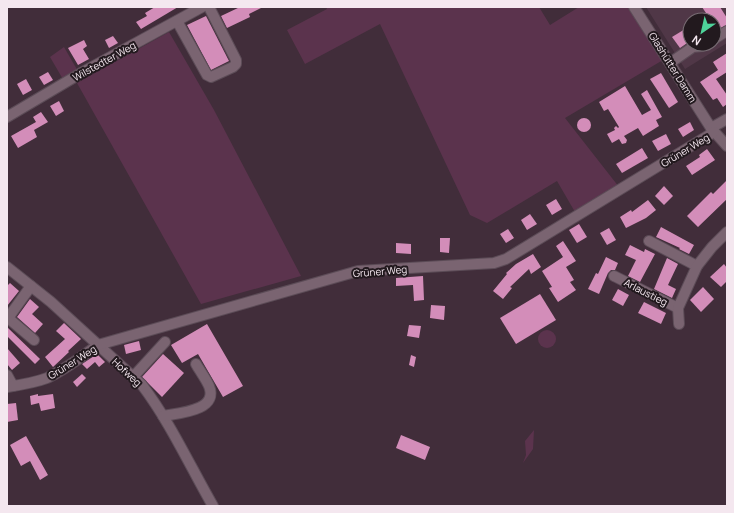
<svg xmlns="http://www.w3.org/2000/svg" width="734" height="513" font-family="Manrope,sans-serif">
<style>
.built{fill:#503747;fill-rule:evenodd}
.green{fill:#5b334d}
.building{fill:#d38db9}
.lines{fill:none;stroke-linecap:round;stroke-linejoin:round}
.minor-casing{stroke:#5c4c57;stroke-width:12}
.minor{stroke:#7a6471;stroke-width:10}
.labels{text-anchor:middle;stroke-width:4;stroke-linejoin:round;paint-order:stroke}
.street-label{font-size:10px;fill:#f4e7ef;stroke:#22191e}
</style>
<rect width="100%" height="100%" fill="#412d3a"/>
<path class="built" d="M646 7H727V43L685 69ZM690 20H714V44H690Z"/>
<g class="green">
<path d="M326 7H539L550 25 579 7H629L663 60 565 118 619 187 575 212 557 181 487 223 470 215 380 24 305 64 287 30 327 9Z"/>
<path d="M169 32 214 110 301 276 201 304 77 83Z"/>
<path d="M64 47 79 73 64 81 50 57Z"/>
<circle cx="547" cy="339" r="9"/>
<path d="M534 430 533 449 523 463 526 455 525 441Z"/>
</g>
<g class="building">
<path d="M155 7H178L141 29 136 22 147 16 145 13Z"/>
<path d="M240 7H263L249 14 250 17 227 28 221 16Z"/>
<path d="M702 7H720L727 18V25L714 31V20H700L708 16Z"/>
<path d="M206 16 229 61 211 70 187 25Z"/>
<path d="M690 26V41L680 48 672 37Z"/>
<path d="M113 36 118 43 109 48 105 40Z"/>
<path d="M84 40 87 46 83 49 89 59 78 65 68 48Z"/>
<path d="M727 53V72L716 79 727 95V104L723 107 717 98 713 100 700 82 718 70 713 62Z"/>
<path d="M48 72 53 80 44 85 39 77Z"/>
<path d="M661 73 678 102 669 108 650 79Z"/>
<path d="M26 79 32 90 23 95 17 84Z"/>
<path d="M625 86 642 115 651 110 641 94 647 90 662 117 656 120 659 126 643 136 638 128 624 136 627 140 626 143 622 144 619 139 612 143 607 134 615 130 614 128 616 126 618 128 619 127 608 109 604 111 599 102Z"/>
<path d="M59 101 64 111 56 116 50 106Z"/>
<path d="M41 112 48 122 34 130 37 137 18 148 11 136 36 122 33 117Z"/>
<circle cx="584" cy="125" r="7"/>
<path d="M690 122 694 130 683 137 678 129Z"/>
<path d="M666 134 671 144 658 151 652 141Z"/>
<path d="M642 148 648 158 622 173 616 164Z"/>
<path d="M707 149 715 160 692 175 686 166 700 157 699 155Z"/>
<path d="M727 180V199L698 227 687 216 711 192 713 194Z"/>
<path d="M664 186 673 196 664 205 655 196Z"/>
<path d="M556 199 562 209 552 215 546 205Z"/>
<path d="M648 200 656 210 646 218 626 228 620 217 631 210 632 212Z"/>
<path d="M530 214 537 224 527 230 521 220Z"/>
<path d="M579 224 587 237 577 243 569 230Z"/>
<path d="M661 227 694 245 689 254 679 249 680 248 656 237Z"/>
<path d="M609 228 616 240 607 245 600 233Z"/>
<path d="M508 229 514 238 506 243 500 234Z"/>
<path d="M440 238H450L449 253 440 252Z"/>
<path d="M563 241 576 261 566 267 574 280 570 282 576 290 558 302 549 288 552 287 542 271 563 257 556 246Z"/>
<path d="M396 243 411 244V254L396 253Z"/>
<path d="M630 245 644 252 645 249 655 254 640 282 628 276 636 260 625 255Z"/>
<path d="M533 254 541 267 531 274 529 269 510 287 512 288 503 299 493 291 507 274 506 273 516 264Z"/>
<path d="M606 257 618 263 615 270H611L608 273 599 294 588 289 596 273 598 274Z"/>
<path d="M667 258 678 264 668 285 676 289 672 298 654 289Z"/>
<path d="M724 264 727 268V281L721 287 710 277Z"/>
<path d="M423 276 424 300 414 301 413 285 396 286V278Z"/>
<path d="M10 283 19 291 7 306V286Z"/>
<path d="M703 287 714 299 701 312 690 300Z"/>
<path d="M618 289 629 295 623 306 612 300Z"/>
<path d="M540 294 556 320 516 344 500 318Z"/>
<path d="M30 299 39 307 32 314 43 324 35 333 17 317Z"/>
<path d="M644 302 666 313 661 324 638 313Z"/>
<path d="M431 305 445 306 444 320 430 318Z"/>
<path d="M64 323 81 339 68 351 69 352 53 367 45 357 65 339 56 331Z"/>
<path d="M207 324 243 386 223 397 198 354 182 363 171 345Z"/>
<path d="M409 325 421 326 419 338 407 336Z"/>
<path d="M7 327 40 359 35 364 7 336Z"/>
<path d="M139 341 141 350 126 354 124 345Z"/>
<path d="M7 348 20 363 12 370 7 364Z"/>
<path d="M97 354 105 362 99 367 95 362 87 369 82 364Z"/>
<path d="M163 354 184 373 162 397 142 377Z"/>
<path d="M411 355 416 357 414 367 409 365Z"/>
<path d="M82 374 86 378 77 387 73 382Z"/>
<path d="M38 394V396L53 394 55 408 41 411 39 403 31 405 30 396Z"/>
<path d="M16 403 18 420 7 422V404Z"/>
<path d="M401 435 430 447 425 460 396 448Z"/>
<path d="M26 436 48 475 40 480 30 461 21 466 10 445Z"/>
</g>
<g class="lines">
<defs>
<g id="minor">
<path d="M634 7 711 128 727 146"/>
<path d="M177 21 207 75 211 77 233 67 236 64V60L209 7"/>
<path d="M714 39 727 31"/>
<path d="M670 63 693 47 702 46 706 44"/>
<path d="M7 117 83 72 202 7"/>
<path d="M711 128 727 119"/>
<path d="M649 241 697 266"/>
<path d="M7 267 51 302 142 385C170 422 190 466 213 506"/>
<path d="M614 276 678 308"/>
<path d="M31 286 8 318 34 340"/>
<path d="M679 324 678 308 697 266 712 247 727 232"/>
<path d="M7 375 13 386"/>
<path d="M133 377 165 342"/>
<path d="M7 387C20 385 34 383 47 378 65 370 81 357 98 345L358 271 494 263 506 259 714 132"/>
<path d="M163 416C178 413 219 411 209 386 206 379 200 371 196 364"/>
</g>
</defs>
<use href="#minor" class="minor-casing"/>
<use href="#minor" class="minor"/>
</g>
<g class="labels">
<g class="street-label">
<text transform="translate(104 61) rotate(-29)" y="4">Wilstedter Weg</text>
<text transform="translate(673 67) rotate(58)" y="4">Glashütter Damm</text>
<text transform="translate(685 150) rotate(-31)" y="4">Grüner Weg</text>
<text transform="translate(380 271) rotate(-5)" y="4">Grüner Weg</text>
<text transform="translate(646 292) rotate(27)" y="4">Arlaustieg</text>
<text transform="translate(72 362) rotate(-32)" y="4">Grüner Weg</text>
<text transform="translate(127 372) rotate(43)" y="4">Hofweg</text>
</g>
</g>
<rect width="734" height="513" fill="none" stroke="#f4e7ef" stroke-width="16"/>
<g transform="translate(702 32) rotate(214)"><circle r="19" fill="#22191e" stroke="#766b72"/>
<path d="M0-3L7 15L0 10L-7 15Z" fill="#4ed39a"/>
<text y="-6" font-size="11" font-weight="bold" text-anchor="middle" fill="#f4e7ef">N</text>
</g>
</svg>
